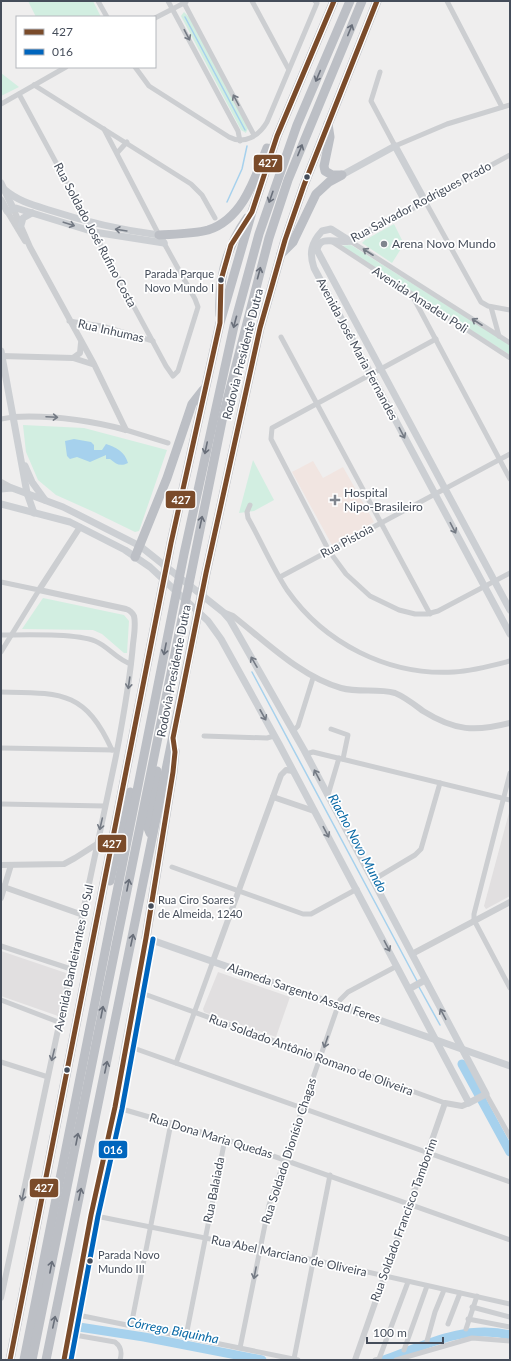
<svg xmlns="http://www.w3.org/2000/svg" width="511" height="1361" font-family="Lato,sans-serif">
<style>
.education{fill:#e1dfe0}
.medical{fill:#f1e5e1}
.green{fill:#d2eee1}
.water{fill:#a6d1ed}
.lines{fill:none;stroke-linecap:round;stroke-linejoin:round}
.stream{stroke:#a6d1ed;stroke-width:1.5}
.river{stroke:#a6d1ed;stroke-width:9}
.minor{stroke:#ccced1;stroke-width:5}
.tertiary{stroke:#ccced1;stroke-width:6}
.secondary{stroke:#cccfd3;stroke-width:7}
.motorway{stroke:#bcbfc5;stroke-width:9}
.bus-1-casing{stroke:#fff;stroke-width:8}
.bus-2-casing{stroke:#fff;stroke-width:8}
.bus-1{stroke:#7a4b2a;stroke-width:5}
.bus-2{stroke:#0065bd;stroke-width:5}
.oneway{stroke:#696f7a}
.oneway2{stroke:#747a84}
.bus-dot{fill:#454d5a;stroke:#fff;stroke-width:1.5}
.poi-dot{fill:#80858e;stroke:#fff;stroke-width:1.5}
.labels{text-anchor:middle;stroke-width:3.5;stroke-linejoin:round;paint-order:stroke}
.bus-label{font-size:11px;fill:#454d5a;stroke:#fff;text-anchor:start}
.street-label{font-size:12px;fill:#454d5a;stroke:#fff}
.poi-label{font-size:12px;fill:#454d5a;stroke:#fff;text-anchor:start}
.water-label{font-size:13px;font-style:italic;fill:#0c6ba7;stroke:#fff}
.line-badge{stroke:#fff;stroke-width:1.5}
.badge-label{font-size:11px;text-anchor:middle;font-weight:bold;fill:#fff}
</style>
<rect width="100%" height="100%" fill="#efeeee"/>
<g class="education">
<path d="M510 809V896L486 909 484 906Z"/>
<path d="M1 951 66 973 58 1016 1 996Z"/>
<path d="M218 972 290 997 276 1037 204 1012 203 1009Z"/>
</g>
<path class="medical" d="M313 461 323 478 343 467 374 522 332 545 292 472Z"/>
<g class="green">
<path d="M28 1H93L101 17H36Z"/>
<path d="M184 12 189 17 248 128 246 133 241 130 181 16Z"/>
<path d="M1 73 19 87 1 96Z"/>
<path d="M394 224 404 244 392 263 362 243 365 240Z"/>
<path d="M351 245 510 345V355L339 246Z"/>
<path d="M23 425 84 428 167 450 139 531 135 532 94 512 56 495 38 480 26 452Z"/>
<path d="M253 460 274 500 254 511 239 513Z"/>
<path d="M43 598 124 615 129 621 127 653H124L102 634 93 630 22 629Z"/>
</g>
<path class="water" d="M74 439 91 442 94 445V450H102L106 444C116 447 125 452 128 463 120 467 116 464 110 459H106V455L90 462 77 457 70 459 67 456 65 441Z"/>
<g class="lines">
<g class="stream">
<path d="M185 17 245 130"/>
<path d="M227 202 242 169 247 146"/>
<path d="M252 672 417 981"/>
<path d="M419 987 440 1025"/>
</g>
<g class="river">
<path d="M462 1064 510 1152"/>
<path d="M79 1327 144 1337 262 1360"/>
<path d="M384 1360C425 1345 466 1324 510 1335"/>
</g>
<g class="minor">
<path d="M98 1 107 17"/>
<path d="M168 1 238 131 240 141"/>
<path d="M183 1 254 135"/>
<path d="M252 1 288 68"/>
<path d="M447 1 502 107"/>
<path d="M155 18 186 2"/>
<path d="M135 67 149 86 229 137C244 145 259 136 267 122L317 3 315 1"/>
<path d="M380 72 371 101 395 146 447 124 510 105"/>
<path d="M34 85 191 184 202 195 215 218"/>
<path d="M19 94 166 366 173 376 178 371 198 307 195 299 164 243"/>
<path d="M1 104 66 67"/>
<path d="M104 129 159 235"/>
<path d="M117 153 127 142"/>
<path d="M510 155 425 201 481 302 488 306 510 310"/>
<path d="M331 241 510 358"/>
<path d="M350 241 510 343"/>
<path d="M412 295 510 479"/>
<path d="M491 307 499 336"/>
<path d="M69 321 102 326 153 341"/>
<path d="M281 337 430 614"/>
<path d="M436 339 272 428 271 439 329 551 346 574 370 596 399 610 415 614H427L438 611 510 573"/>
<path d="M1 419 13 417"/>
<path d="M126 430 168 443"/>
<path d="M250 505 247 512 248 518C261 541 272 567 287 590 324 643 388 676 454 672 473 671 491 666 510 661"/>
<path d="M280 577 510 454"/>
<path d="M1 582 39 590 1 652"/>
<path d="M1 635C24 635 75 633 95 641 108 646 117 660 131 664"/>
<path d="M1 692C60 693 85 690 112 750"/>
<path d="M331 729 348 735 343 759"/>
<path d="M293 731 298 726 313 678"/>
<path d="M204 736 267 738 274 736"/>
<path d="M1 748 114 750"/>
<path d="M306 754 313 752 510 800"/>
<path d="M510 773 474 914V920L510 988"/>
<path d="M328 795 339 758"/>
<path d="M1 804 105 806"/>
<path d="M172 867 303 914H311L357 889"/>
<path d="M373 880 415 855 421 849 440 783"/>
<path d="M1 946 71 969"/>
<path d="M136 991 445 1103"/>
<path d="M1 1000 61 1023"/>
<path d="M125 1045 510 1182"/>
<path d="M1 1062 48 1077"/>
<path d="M176 1063 213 961"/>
<path d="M486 1094 510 1137"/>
<path d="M115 1107 225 1139 510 1240"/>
<path d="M91 1215 314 1260 510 1304"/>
<path d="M472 1307 510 1317"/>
<path d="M73 1314 298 1360"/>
<path d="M468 1319 510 1327"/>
<path d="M448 1324 460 1293"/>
<path d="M131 1326 171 1123"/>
<path d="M466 1329 477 1296"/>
<path d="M69 1334 115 1342C122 1347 122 1353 120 1360"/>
<path d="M186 1336 225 1139"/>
<path d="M427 1341 435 1312 444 1290"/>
<path d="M240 1348 269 1205 340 1000 348 992 397 966"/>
<path d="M404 1350 427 1286"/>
<path d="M294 1359 330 1175"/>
<path d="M375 1360 379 1359 408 1282"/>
<path d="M396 1360 472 1338 510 1341"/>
</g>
<g class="tertiary">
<path d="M13 208 30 247 94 364 126 430"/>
<path d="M7 211 25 241"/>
<path d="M2 356 73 358 80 353 81 343"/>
<path d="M73 358 92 364"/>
<path d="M13 417C51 415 88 420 126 430"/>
<path d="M1 482 12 488"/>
<path d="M223 612 233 616C265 641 301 677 341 688 359 693 377 688 395 693 405 697 415 705 423 711 455 731 475 732 510 723"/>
<path d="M273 797 314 811"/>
<path d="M1 865 64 864 75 858 97 844"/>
<path d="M1 886 83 915"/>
<path d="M1 898 11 865"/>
<path d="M412 954 510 902"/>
<path d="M213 961 281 775 286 770 293 771"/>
<path d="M1 1298C39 1118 78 937 116 756 123 719 130 682 133 644 134 636 136 624 134 616 132 612 129 610 126 609L39 590 80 527"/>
<path d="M355 1360 445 1103 462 1106 469 1103"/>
</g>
<g class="secondary">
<path d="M342 175 395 146 425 201 350 241C336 244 320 234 317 250L510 610"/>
<path d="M1 183 13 208"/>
<path d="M5 190C18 201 33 205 49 210 86 222 121 230 159 235L164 243"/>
<path d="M1 200 7 211"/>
<path d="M7 211 16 208 94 232 164 243"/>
<path d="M21 225 23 218 32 213"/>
<path d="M350 241 331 229 322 231C311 243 309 253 314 268L510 634"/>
<path d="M1 351 27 493 34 513"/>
<path d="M25 466 32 482 45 500"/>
<path d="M1 489 12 488 63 507 140 546 223 612 230 620 304 750 486 1094 469 1103 279 744 221 639 208 621 150 567 125 550 70 522 1 504"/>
<path d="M409 989 425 980"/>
<path d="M64 1360 91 1215 115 1107 125 1045 146 938 510 1066"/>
</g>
<g class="motorway">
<path d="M328 124 330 137 324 166 325 171 332 175H341"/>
<path d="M159 235C175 234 193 234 208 230 243 219 255 178 267 148"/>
<path d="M281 254 293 242 316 194 329 182 342 175"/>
<path d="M220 315C218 280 227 246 247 218"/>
<path d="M135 557 167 478 192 404 203 390"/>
<path d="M150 833 148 828 157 771"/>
<path d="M110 881 130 792"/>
<path d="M146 938 173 772 175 751"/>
<path d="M10 1360 171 543 220 323 252 212 277 136 334 1"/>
<path d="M24 1360 184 554 234 326 259 234 297 125 350 1"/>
<path d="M32 1360 223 416 269 238 288 180 362 1"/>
<path d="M46 1360 206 573 260 328 285 240 304 185 377 1"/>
</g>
<defs>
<g id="bus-1">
<path d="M10 1360 171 543 220 323 221 280 231 245 252 212 277 136 334 1"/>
<path d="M64 1360 91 1215 115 1107 146 938 173 772 175 752 173 738 206 573 260 328 285 240 304 185 377 1"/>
</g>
<path id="bus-2" d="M71 1360 98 1216 122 1109 153 939"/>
</defs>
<use href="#bus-1" class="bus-1-casing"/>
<use href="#bus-2" class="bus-2-casing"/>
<use href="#bus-1" class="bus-1"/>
<use href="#bus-2" class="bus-2"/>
</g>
<defs><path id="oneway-shaft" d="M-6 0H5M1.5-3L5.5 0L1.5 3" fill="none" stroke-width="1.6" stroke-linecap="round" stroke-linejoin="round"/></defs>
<g class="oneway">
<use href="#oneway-shaft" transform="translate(350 30) rotate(-68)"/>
<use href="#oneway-shaft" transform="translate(318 76) rotate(113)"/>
<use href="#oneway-shaft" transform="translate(300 150) rotate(-68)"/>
<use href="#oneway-shaft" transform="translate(271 197) rotate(109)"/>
<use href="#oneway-shaft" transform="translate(259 273) rotate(-75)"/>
<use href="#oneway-shaft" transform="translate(235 322) rotate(105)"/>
<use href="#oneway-shaft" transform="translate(206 448) rotate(102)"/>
<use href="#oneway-shaft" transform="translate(201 522) rotate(-78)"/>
<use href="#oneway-shaft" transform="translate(165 649) rotate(101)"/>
<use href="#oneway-shaft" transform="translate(128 885) rotate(-79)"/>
<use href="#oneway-shaft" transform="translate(132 940) rotate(-78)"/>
<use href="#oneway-shaft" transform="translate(102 1012) rotate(-79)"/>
<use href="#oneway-shaft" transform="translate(106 1067) rotate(-78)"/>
<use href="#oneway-shaft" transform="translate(77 1139) rotate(-79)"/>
<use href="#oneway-shaft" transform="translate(80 1194) rotate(-78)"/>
<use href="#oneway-shaft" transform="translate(51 1267) rotate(-79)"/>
<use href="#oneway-shaft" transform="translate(54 1322) rotate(-78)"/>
</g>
<g class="oneway2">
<use href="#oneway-shaft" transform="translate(187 35) rotate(62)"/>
<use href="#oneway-shaft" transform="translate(236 100) rotate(-118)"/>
<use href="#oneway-shaft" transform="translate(69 224) rotate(18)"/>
<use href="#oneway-shaft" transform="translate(121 230) rotate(-171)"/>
<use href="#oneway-shaft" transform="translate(368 252) rotate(-147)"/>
<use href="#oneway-shaft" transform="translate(477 322) rotate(-147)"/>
<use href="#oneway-shaft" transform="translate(52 417) rotate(3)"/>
<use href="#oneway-shaft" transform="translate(402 433) rotate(62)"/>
<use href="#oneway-shaft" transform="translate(453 528) rotate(62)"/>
<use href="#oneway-shaft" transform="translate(254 662) rotate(-120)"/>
<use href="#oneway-shaft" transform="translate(129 683) rotate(98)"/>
<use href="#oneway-shaft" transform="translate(263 715) rotate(61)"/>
<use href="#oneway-shaft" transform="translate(317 775) rotate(-118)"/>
<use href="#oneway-shaft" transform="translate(101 824) rotate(103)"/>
<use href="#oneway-shaft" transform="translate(326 832) rotate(62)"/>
<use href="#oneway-shaft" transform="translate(387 946) rotate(62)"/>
<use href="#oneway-shaft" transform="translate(443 1014) rotate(-118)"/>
<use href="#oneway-shaft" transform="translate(326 1042) rotate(109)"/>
<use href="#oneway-shaft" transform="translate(53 1055) rotate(104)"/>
<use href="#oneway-shaft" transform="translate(23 1195) rotate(102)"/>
<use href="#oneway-shaft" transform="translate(255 1273) rotate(101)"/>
</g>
<g class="bus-dot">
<circle cx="307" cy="177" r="3.5"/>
<circle cx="221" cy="280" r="3.5"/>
<circle cx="151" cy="906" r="3.5"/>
<circle cx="67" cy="1070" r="3.5"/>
<circle cx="90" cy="1261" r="3.5"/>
</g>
<g class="poi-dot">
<circle cx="384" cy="244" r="4"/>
<path d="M333 494h4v4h4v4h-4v4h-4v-4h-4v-4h4z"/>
</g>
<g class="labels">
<g class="bus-label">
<text x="214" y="278" text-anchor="end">Parada Parque<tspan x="214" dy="14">Novo Mundo I</tspan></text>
<text x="158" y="904">Rua Ciro Soares<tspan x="158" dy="14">de Almeida, 1240</tspan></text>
<text x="98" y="1259">Parada Novo<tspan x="98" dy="14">Mundo III</tspan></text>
</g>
<g class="street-label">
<text transform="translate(421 202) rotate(-28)" y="4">Rua Salvador Rodrigues Prado</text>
<text transform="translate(95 235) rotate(62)" y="4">Rua Soldado José Rufino Costa</text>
<text transform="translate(420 300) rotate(33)" y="4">Avenida Amadeu Poli</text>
<text transform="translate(111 331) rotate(13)" y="4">Rua Inhumas</text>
<text transform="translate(357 349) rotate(62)" y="4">Avenida José Maria Fernandes</text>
<text transform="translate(243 354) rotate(-76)" y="4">Rodovia Presidente Dutra</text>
<text transform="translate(347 541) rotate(-28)" y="4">Rua Pistoia</text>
<text transform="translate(174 671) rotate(-79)" y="4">Rodovia Presidente Dutra</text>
<text transform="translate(74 958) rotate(-78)" y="4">Avenida Bandeirantes do Sul</text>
<text transform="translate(304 993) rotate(19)" y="4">Alameda Sargento Assad Feres</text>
<text transform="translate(311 1055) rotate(20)" y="4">Rua Soldado Antônio Romano de Oliveira</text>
<text transform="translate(211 1136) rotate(17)" y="4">Rua Dona Maria Quedas</text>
<text transform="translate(289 1151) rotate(-72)" y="4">Rua Soldado Dionísio Chagas</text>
<text transform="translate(214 1190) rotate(-79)" y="4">Rua Balaiada</text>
<text transform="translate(404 1220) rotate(-70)" y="4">Rua Soldado Francisco Tamborim</text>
<text transform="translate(289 1256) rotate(12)" y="4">Rua Abel Marciano de Oliveira</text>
</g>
<g class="poi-label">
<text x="392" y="248">Arena Novo Mundo</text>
<text x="344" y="497">Hospital<tspan x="344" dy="14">Nipo-Brasileiro</tspan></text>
</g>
<g class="water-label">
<text transform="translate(358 843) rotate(62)" y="5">Riacho Novo Mundo</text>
<text transform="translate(173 1330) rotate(11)" y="5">Córrego Biquinha</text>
</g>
</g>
<g class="line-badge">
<rect x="253" y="154" width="30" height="19" rx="4" fill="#7a4b2a"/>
<rect x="165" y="490" width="31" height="19" rx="4" fill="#7a4b2a"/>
<rect x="97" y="834" width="30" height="19" rx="4" fill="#7a4b2a"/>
<rect x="98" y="1140" width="30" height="19" rx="4" fill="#0065bd"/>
<rect x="29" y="1178" width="30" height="20" rx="4" fill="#7a4b2a"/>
</g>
<g class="badge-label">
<text x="268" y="167">427</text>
<text x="181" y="504">427</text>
<text x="112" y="848">427</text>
<text x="113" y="1154">016</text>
<text x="44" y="1192">427</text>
</g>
<rect width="511" height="1361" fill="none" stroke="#454d5a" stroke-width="4"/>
<rect x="16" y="16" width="140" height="52" fill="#ffffff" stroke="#b5b8bd"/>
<rect x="24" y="29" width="20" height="6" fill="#7a4b2a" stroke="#b5b8bd"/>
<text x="52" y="36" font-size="12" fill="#454d5a">427</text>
<rect x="24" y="49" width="20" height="6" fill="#0065bd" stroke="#b5b8bd"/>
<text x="52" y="56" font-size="12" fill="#454d5a">016</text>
<path d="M367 1337v6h76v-6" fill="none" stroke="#454d5a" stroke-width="2"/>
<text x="373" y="1337" font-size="12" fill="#454d5a" stroke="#ffffff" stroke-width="3" paint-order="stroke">100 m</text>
</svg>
